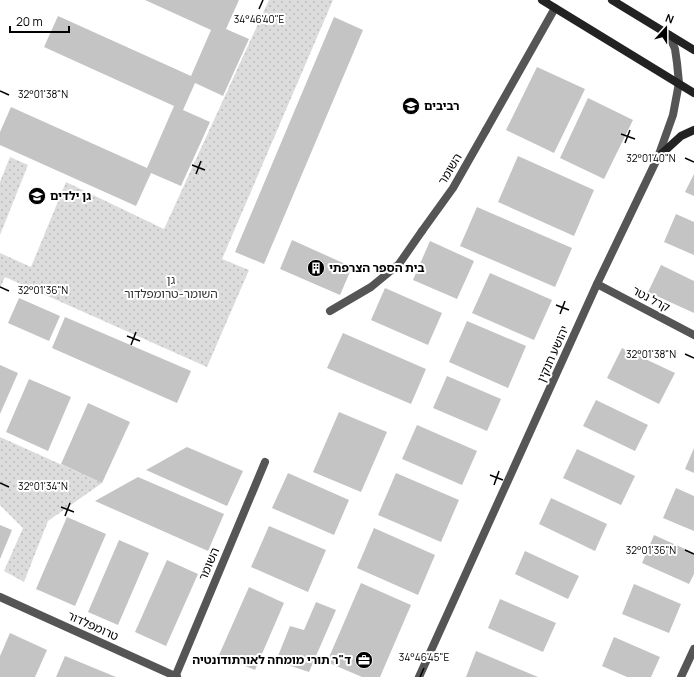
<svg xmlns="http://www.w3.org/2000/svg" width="694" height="677" font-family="Manrope,'Noto Sans Hebrew',sans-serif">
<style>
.park{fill:url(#park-dots)}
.building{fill:#c4c4c4}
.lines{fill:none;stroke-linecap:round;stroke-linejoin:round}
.pedestrian{stroke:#555;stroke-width:8}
.minor{stroke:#555;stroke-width:8}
.tertiary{stroke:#555;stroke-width:8}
.secondary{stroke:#222;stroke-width:8}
.ticks{fill:none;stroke:#000;stroke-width:1.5}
.labels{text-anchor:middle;stroke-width:4;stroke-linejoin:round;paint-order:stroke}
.poi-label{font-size:12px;font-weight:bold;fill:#000;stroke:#fff;text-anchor:start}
.street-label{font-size:12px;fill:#000;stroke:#fff}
.park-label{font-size:12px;fill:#333;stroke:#fff}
.ticks-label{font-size:10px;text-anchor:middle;fill:#000;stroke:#fff;stroke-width:4;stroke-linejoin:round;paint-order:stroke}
</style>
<defs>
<pattern id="park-dots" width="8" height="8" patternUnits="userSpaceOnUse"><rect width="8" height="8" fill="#dcdcdc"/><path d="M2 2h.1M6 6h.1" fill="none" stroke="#bbb" stroke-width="1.8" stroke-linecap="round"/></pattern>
</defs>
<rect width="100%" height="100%" fill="#fff"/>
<g class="park">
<path d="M269 0H333L222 259 249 270 207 367 5 277 0 288V253L31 267 66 182 164 229Z"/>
<path d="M10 157 28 165 0 235V182Z"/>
<path d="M0 437 102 483 48 521 24 582 4 571 23 528 0 505Z"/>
</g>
<g class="building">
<path d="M145 0H239L226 29 249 39 223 96 195 83 183 110 210 122 181 186 151 173 136 206 0 145V132L11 107 147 168 174 106 44 47 58 16 191 76 211 30Z"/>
<path d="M334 17 363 30 264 264 235 252Z"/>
<path d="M537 67 585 89 554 153 506 130Z"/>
<path d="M588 98 633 120 604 179 560 158Z"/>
<path d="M518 156 594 190 574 236 498 202Z"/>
<path d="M694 174V196L685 192Z"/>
<path d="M477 207 572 248 555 287 460 246Z"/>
<path d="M676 214 694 222V255L664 242Z"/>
<path d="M292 240 352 267 340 295 280 269Z"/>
<path d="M430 241 474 261 457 299 413 280Z"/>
<path d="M661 265 694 281V313L648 292Z"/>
<path d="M490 273 552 300 534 340 472 313Z"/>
<path d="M385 288 442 313 428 345 371 320Z"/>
<path d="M19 298 60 316 49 341 8 323Z"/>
<path d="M65 317 191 371 177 403 52 348Z"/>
<path d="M467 321 526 346 508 388 449 362Z"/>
<path d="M343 333 426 369 411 404 327 368Z"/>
<path d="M622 348 675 373 659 404 607 378Z"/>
<path d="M0 365 18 373 0 414Z"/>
<path d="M447 376 501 399 487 431 433 408Z"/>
<path d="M29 379 71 397 48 451 6 432Z"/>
<path d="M596 400 648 425 635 451 583 426Z"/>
<path d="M88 403 130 422 102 483 61 464Z"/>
<path d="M339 412 387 432 361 492 313 472Z"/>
<path d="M417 425 477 451 462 485 402 459Z"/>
<path d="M187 447 243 471 227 506 146 470Z"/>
<path d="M694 448V473L685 469Z"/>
<path d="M577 449 635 476 621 505 563 478Z"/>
<path d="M288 473 349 500 334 535 272 508Z"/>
<path d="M396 473 459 500 441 542 378 515Z"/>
<path d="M138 477 224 514 208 551 95 501Z"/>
<path d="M676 488 694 496V531L663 518Z"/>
<path d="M551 498 607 524 595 551 539 524Z"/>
<path d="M67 517 106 534 75 606 36 589Z"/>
<path d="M0 525 12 530 0 559Z"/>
<path d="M269 526 326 550 308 592 251 567Z"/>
<path d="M374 528 435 555 418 595 357 568Z"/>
<path d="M654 535 694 553V574L689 584 642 563Z"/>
<path d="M119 540 149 553 118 625 88 612Z"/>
<path d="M525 551 579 576 568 599 515 574Z"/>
<path d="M167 560 198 574 166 646 135 632Z"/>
<path d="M361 583 411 605 380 677H362L327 662Z"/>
<path d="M634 584 681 604 669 633 622 614Z"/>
<path d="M249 587 284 603 255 670 219 655Z"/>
<path d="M500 599 556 623 543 652 488 628Z"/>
<path d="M316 602 336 610 309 672 276 661 290 626 304 630Z"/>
<path d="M10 633 47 650 35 677H0V656Z"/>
<path d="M614 637 660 657 651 677H627L602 666Z"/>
<path d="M476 651 538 677H466Z"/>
<path d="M65 656 116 677H56Z"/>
</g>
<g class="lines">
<path class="pedestrian" d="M422 231 453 188 486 130"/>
<g class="minor">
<path d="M486 130 555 8"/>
<path d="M597 284 694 335"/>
<path d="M330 311 371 287 399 264 422 231"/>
<path d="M0 597 177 677"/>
<path d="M175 677 265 462"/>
<path d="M681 677 694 649"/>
</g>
<path class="tertiary" d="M419 677 597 284 658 157 673 115 679 83 677 63 675 49 669 35"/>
<g class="secondary">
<path d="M542 0 694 93"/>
<path d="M612 0 694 50"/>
<path d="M658 157 681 136 694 130"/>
</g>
</g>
<path class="ticks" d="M259 9 263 0M0 91 9 95M621 134 635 139M625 143 630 130M685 158 694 162M192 165 205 170M196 174 201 161M0 287 9 291M556 305 569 310M560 314 565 301M127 336 140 341M131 345 136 332M685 354 694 358M490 475 503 480M0 483 9 487M494 485 499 471M61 507 74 512M65 516 70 503M685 550 694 554M420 677 424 668"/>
<defs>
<symbol id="school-disc" viewBox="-11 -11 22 22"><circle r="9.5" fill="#000" stroke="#fff"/><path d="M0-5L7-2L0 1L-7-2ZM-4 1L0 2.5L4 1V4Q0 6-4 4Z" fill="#fff"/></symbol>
<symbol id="building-disc" viewBox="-11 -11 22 22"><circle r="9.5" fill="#000" stroke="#fff"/><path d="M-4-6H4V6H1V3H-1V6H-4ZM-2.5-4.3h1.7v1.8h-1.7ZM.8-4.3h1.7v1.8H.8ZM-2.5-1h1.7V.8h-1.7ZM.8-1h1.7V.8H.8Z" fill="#fff"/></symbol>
<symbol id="office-disc" viewBox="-11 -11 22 22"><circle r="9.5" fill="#000" stroke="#fff"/><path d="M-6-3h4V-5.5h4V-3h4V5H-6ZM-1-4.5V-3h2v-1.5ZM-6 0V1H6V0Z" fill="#fff"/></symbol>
</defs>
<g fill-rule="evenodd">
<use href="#school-disc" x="401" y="96" width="20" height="20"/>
<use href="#school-disc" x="27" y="186" width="20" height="20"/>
<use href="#building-disc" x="306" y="258" width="20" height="20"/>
<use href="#office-disc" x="354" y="650" width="20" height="20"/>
</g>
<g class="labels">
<g class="poi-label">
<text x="424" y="110">רביבים</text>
<text x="50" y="200">גן ילדים</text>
<text x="329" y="272">בית הספר הצרפתי</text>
<text x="351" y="664" text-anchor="end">ד"ר תורי מומחה לאורתודונטיה</text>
</g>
<g class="street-label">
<text transform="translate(450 169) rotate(-59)" y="4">השומר</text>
<text transform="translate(651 299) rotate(28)" y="4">קרל נטר</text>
<text transform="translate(553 354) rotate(-66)" y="4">יהושע חנקין</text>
<text transform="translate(209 564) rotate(-67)" y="4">השומר</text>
<text transform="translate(93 626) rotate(24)" y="4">טרומפלדור</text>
</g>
<g class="park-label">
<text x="171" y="284">גן<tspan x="171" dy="14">השומר-טרומפלדור</tspan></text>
</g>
</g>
<g class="ticks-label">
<text x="259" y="23">34°46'40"E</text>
<text x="43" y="98">32°01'38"N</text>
<text x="651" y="162">32°01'40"N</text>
<text x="43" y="294">32°01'36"N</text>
<text x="651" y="358">32°01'38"N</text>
<text x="43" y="490">32°01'34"N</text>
<text x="651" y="554">32°01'36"N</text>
<text x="424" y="661">34°46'45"E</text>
</g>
<g transform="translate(666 28) rotate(21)" stroke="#ffffff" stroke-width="3" paint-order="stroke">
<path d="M0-3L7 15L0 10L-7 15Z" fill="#000000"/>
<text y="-6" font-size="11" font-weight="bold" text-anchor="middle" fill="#000000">N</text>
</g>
<path d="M10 26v6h59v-6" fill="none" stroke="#000000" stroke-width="2"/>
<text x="16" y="26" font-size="12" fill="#000000" stroke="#ffffff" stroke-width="3" paint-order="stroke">20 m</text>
</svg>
